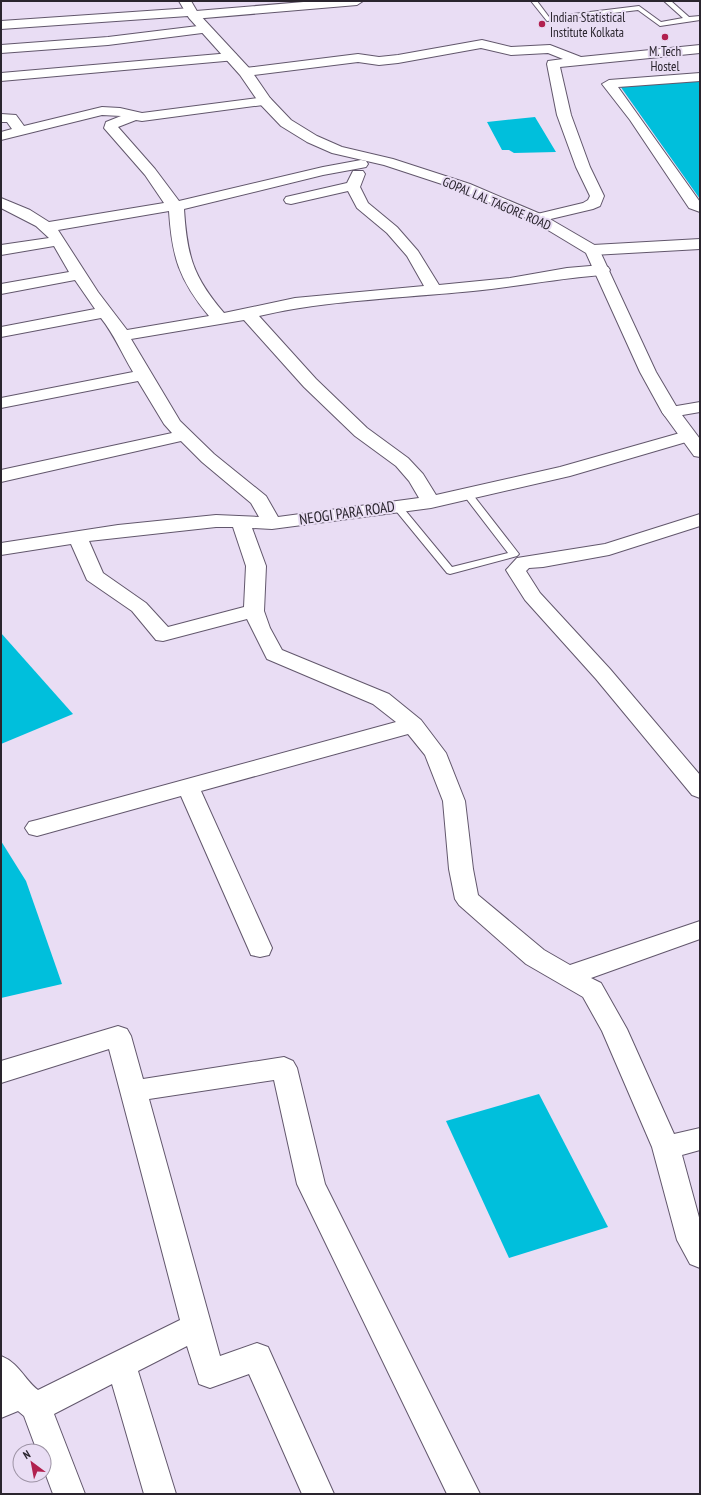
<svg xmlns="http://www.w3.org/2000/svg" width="701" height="1495" font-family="'PT Sans Narrow',sans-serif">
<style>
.water{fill:#00bfdc}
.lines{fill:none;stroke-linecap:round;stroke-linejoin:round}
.lane-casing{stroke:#62576c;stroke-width:2}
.street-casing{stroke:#62576c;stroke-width:2}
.secondary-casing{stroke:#62576c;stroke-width:2}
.lane{fill:#fff;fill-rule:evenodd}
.street{fill:#fff;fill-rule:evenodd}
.secondary{fill:#fff;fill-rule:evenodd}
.poi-dot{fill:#b1204f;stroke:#e9ddf4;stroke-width:1.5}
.labels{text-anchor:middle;stroke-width:4;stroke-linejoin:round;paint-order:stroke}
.far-poi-label{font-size:13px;fill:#2a252e;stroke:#e9ddf4;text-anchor:start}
.far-street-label{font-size:13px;fill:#2a252e;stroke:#e9ddf4}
.street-label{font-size:15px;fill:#2a252e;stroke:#e9ddf4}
</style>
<rect width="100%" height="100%" fill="#e9ddf4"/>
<g class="water">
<path d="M700 80V199L620 86Z"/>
<path d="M535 117 556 152 514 153 509 150H502L487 122Z"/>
<path d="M1 633 73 714 1 744Z"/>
<path d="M1 841 26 881 62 984 1 998Z"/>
<path d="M539 1094 608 1227 509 1258 446 1121Z"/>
</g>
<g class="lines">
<defs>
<g id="lane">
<path d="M531 1H537L549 17 639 6 661 22 683 18 664 1H671L689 17 700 16V20L660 26 638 10 547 21Z"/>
<path d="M467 490 470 491 519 554 517 556 450 574 447 573 392 506 394 504H400L452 567 508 553 462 493Z"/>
</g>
<g id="street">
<path d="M315 1H363L357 5 193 19 188 16 1 29V21L191 8 196 11Z"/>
<path d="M206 25 212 29 210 32 108 45 1 53V45L108 37Z"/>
<path d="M482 40 511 47 550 45 581 57 700 45V53L560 67 571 115 590 167 604 196 600 206 593 209 538 222 533 221 531 218 533 215 583 203 588 200 590 196 576 167 557 115 547 64 548 61 563 59 548 53 511 55 481 48 398 63 379 65 358 62 245 76 239 72 245 68 358 54 379 57 398 55Z"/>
<path d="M231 53 236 54 237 57 236 60 1 81V73Z"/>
<path d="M700 73V81L618 87 700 202V212L689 208 630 120 602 84 609 80Z"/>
<path d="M265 97 270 98 272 101 270 104 142 121 136 120 118 127 155 169 179 201 323 167 361 160 366 161 368 164 366 167 361 168 323 175 184 209C187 256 193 277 224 313L295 298 424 286 407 256 387 233 357 208 348 191 291 204 286 203 284 200 286 197 347 183 353 171H363L365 174 360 187 368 203 397 227 418 251 439 285 510 278 567 268 602 265 608 267 610 270 608 273 602 275C559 278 516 287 473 291 402 298 328 300 259 316L316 379 367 428 408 458 423 474 436 495 560 467 687 431 693 432 696 436 693 440 570 476 431 508 272 529 252 528 266 566 264 611 270 628 282 650 389 694 421 720 446 753 465 801 473 869 478 895 544 950 570 965 700 921V939L591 978 601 983 627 1029 674 1134 700 1128V1150L682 1155 700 1221V1268L690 1264 677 1240 652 1147 602 1031 583 997 526 964 459 905 455 899 449 869 443 801 425 755 408 734 201 791 272 948 269 955 260 957 251 955 248 948 181 796 37 836 29 834 25 828 29 822 37 820 396 722 373 704 267 659 247 619 163 641 156 640 132 611 87 580 71 544 1 555V543L118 525 216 515 259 517 251 503 202 462 181 441 1 482V470L172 433 164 424 138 381 1 408V398L133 372C122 354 114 334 101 318L1 337V327L95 309 75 280 1 294V284L69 272 54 246 1 255V245L49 238 36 226 1 208V198L30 210 49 222 164 203 145 175 104 128 106 122 121 116 102 115 1 140V132L12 129 7 122H1V114L16 115 24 126 102 107 120 108 142 113ZM169 211C172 257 179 280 209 316L127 330 98 292 58 230ZM244 320 304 387 355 436 396 466 409 481 419 498 278 517 266 496 214 454 180 421 131 339ZM216 527H233L246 566 244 607 168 627 146 603 103 573 89 541Z"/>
<path d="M700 239V249L593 255 588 253 585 250 588 247 593 245Z"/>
<path d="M700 402V412L671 417 665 416 662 412 665 408Z"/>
<path d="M700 514V526L609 555 543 567 529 568 526 571 540 593 610 669 700 775V798L692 795 596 679 525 600 506 570 517 558 605 544Z"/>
<path d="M118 1026 127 1029 131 1036 143 1079 284 1057 293 1061 297 1068 325 1184 480 1494H447L297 1184 274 1080 149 1099 220 1356 257 1343 268 1347 334 1494H302L249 1374 210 1388 199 1384 187 1346 138 1371 176 1494H144L112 1384 54 1414 85 1494H53L44 1470V1451H37L24 1416 18 1411 1 1418V1356C19 1363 24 1379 38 1390L180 1320 109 1049 1 1083V1061Z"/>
</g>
<path id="secondary" d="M179 1H191L198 13 250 69 270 98 291 120 317 136 342 147 393 159 470 184 543 215 598 247 656 372 679 411 700 439V457L694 456 662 412 640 372 586 253 533 221 460 190 384 165 332 153 307 142 281 126 260 104 240 75 189 18Z"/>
</defs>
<use href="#lane" class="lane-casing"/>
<use href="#street" class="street-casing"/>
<use href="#secondary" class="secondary-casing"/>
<use href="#lane" class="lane"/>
<use href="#street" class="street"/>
<use href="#secondary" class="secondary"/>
</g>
<g class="poi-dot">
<circle cx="542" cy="24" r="4"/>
<circle cx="665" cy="37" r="4"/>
</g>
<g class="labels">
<g class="far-poi-label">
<text x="550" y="22">Indian Statistical<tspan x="550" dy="15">Institute Kolkata</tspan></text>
<text x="665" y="56" text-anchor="middle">M. Tech<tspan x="665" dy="15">Hostel</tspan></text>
</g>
<g class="far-street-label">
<text transform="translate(497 203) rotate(23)" y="5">GOPAL LAL TAGORE ROAD</text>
</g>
<g class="street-label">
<text transform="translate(347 513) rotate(-8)" y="5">NEOGI PARA ROAD</text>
</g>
</g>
<rect width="701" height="1495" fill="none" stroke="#2a252e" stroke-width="4"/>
<g transform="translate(32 1463) rotate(328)"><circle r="19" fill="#e9ddf4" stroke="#9d93a5"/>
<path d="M0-3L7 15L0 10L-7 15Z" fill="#b1204f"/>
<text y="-6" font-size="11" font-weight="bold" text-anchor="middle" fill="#2a252e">N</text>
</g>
</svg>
